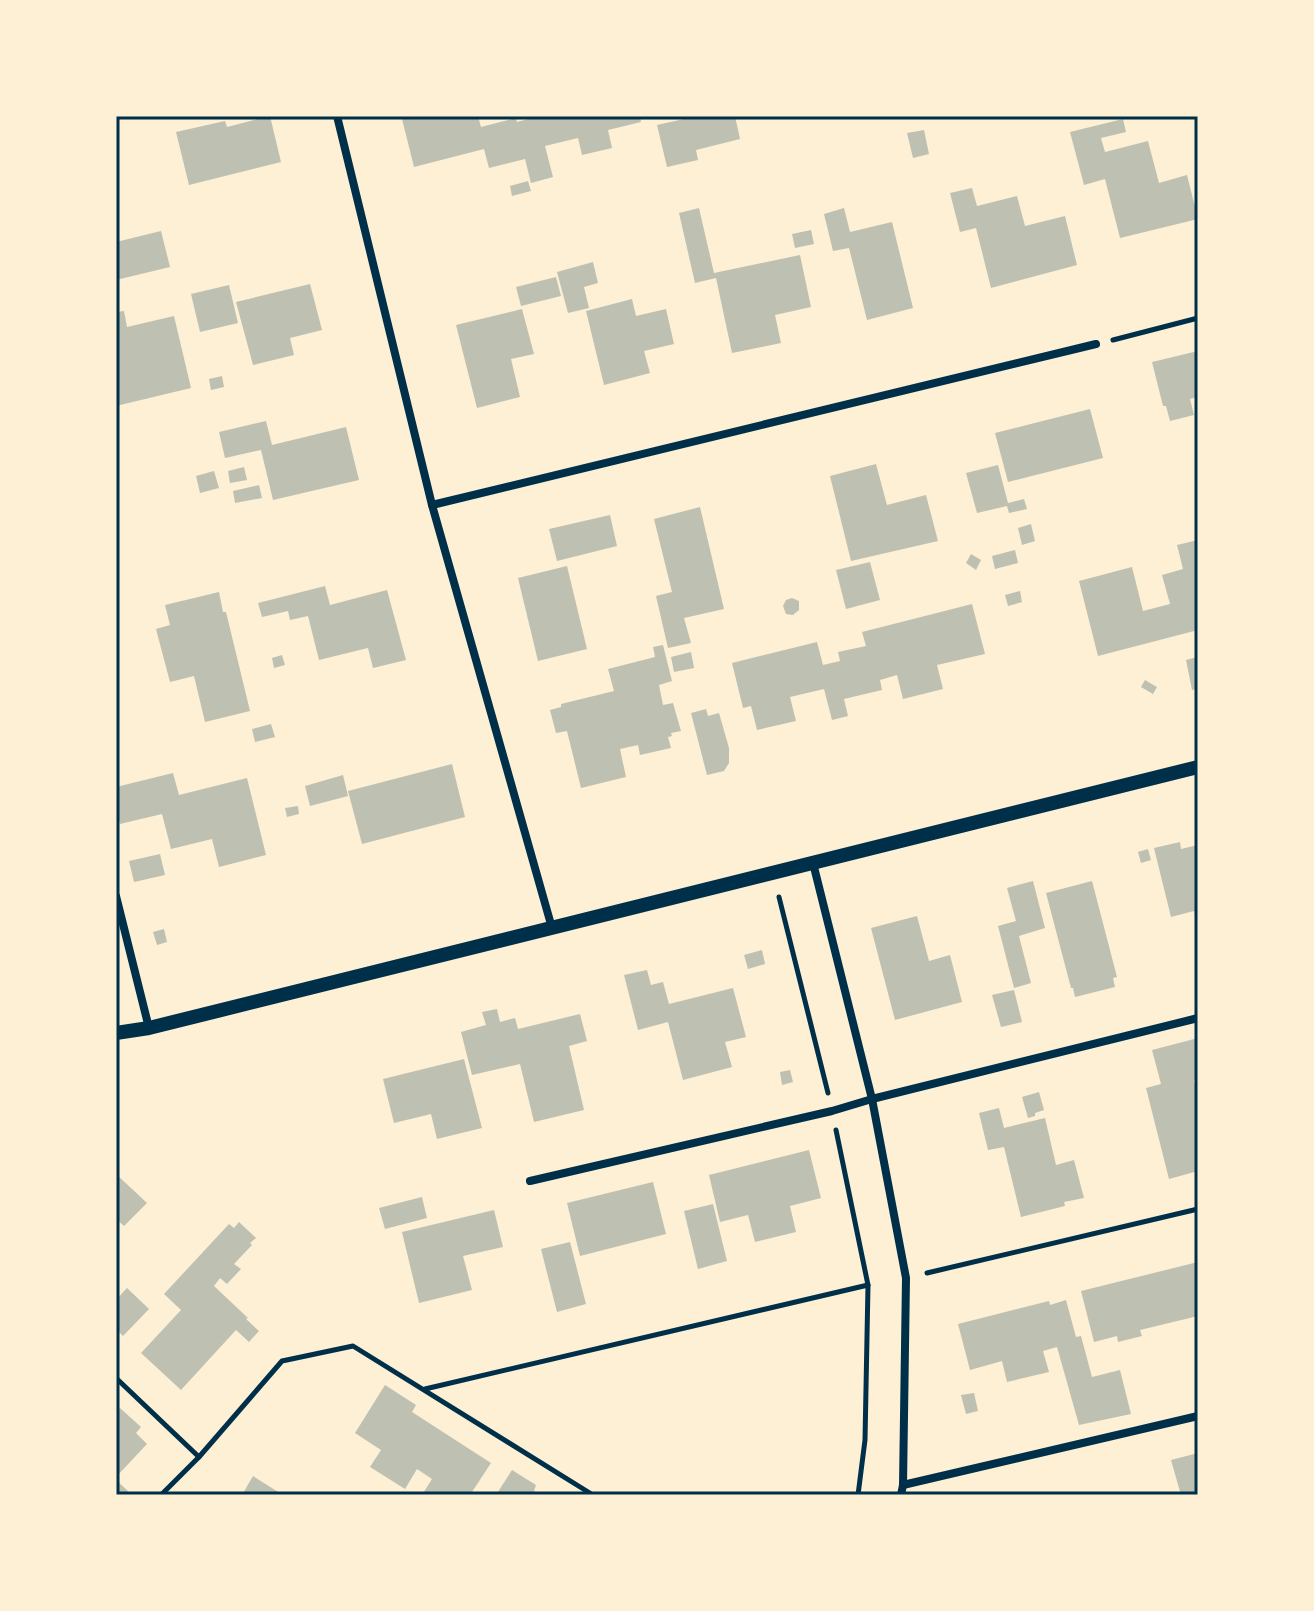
<svg xmlns="http://www.w3.org/2000/svg" width="1314" height="1611" font-family="'Noto Sans',sans-serif">
<style>
.building{fill:#bec0b2}
.lines{fill:none;stroke-linecap:round;stroke-linejoin:round}
.path{stroke:#003049;stroke-width:5}
.minor{stroke:#003049;stroke-width:8}
.tertiary{stroke:#003049;stroke-width:14}
.neatline{fill:none;stroke:#003049;stroke-width:3}
</style>
<rect width="100%" height="100%" fill="#fdf0d5"/>
<g class="building">
<path d="M270 116 281 162 189 185 176 132 225 121 227 127Z"/>
<path d="M416 116H478L481 127 516 118 517 122 540 116H640L641 122 608 130 612 148 582 155 578 138 545 146 553 177 531 183 525 159 489 168 484 149 414 167 402 119Z"/>
<path d="M683 116H735L740 139 696 150 698 160 667 167 657 125 684 119Z"/>
<path d="M1123 119 1126 132 1101 138 1105 152 1148 141 1159 183 1187 175 1198 219 1120 238 1105 179 1084 185 1070 132Z"/>
<path d="M924 130 929 154 913 158 907 133Z"/>
<path d="M528 181 531 191 512 196 510 186Z"/>
<path d="M972 188 977 206 1017 196 1025 226 1065 216 1077 265 991 288 976 228 960 232 950 193Z"/>
<path d="M699 208 714 273 800 255 811 307 775 315 781 343 732 353 716 278 695 283 679 213Z"/>
<path d="M844 208 850 232 892 222 913 308 867 320 849 248 833 251 824 214Z"/>
<path d="M811 230 814 244 795 248 792 234Z"/>
<path d="M161 231 170 267 116 280V242Z"/>
<path d="M593 262 598 283 584 287 589 308 568 313 557 272Z"/>
<path d="M556 277 561 296 521 306 516 287Z"/>
<path d="M310 284 322 330 290 338 294 355 253 365 236 302Z"/>
<path d="M229 285 238 323 200 332 191 294Z"/>
<path d="M632 299 636 316 666 309 674 344 644 351 650 373 604 385 586 311Z"/>
<path d="M522 309 534 354 511 359 520 397 477 408 456 325Z"/>
<path d="M124 311 127 327 174 316 191 388 116 406V312Z"/>
<path d="M1198 351V397L1190 399 1194 415 1170 421 1166 406H1163L1152 362Z"/>
<path d="M222 376 224 387 211 390 209 379Z"/>
<path d="M1090 409 1103 458 1008 482 995 433Z"/>
<path d="M266 421 272 445 346 427 359 480 273 500 261 450 225 458 219 432Z"/>
<path d="M876 464 887 505 926 495 938 541 851 561 830 476Z"/>
<path d="M998 465 1008 503 1024 499 1027 509 1009 513 1007 506 977 513 966 473Z"/>
<path d="M244 467 247 480 230 483 228 471Z"/>
<path d="M214 471 219 488 200 493 196 476Z"/>
<path d="M259 485 262 498 235 503 233 491Z"/>
<path d="M700 507 724 609 684 618 691 643 668 648 656 596 672 592 654 519Z"/>
<path d="M610 515 617 546 557 561 549 529Z"/>
<path d="M1031 524 1035 541 1022 545 1018 528Z"/>
<path d="M1198 540V630L1098 656 1079 581 1132 567 1143 611 1170 604 1162 575 1183 569 1177 545Z"/>
<path d="M1015 550 1018 563 995 569 992 556Z"/>
<path d="M971 554 981 560 976 570 966 563Z"/>
<path d="M870 562 880 600 846 609 836 570Z"/>
<path d="M567 566 587 649 538 661 518 578Z"/>
<path d="M325 586 330 605 387 590 406 660 373 668 368 648 319 660 308 616 290 620 288 611 262 617 258 603Z"/>
<path d="M1020 591 1022 602 1008 606 1005 595Z"/>
<path d="M219 592 223 612H226L250 711 205 722 194 676 170 682 156 629 170 625 165 605Z"/>
<path d="M792 598 799 601V610L793 615 786 614 783 606 786 600Z"/>
<path d="M972 604 985 654 937 665 943 689 903 699 897 675 880 680 882 690 844 699 848 716 832 720 824 689 790 697 796 721 757 730 751 706 743 708 732 663 817 642 823 665 840 661 838 652 866 646 862 632Z"/>
<path d="M663 645 672 681 659 685 663 705 673 703 681 731 671 733 672 736 668 737 671 748 640 755 638 745 620 749 626 777 581 788 567 731 556 733 550 710 561 707V704L614 691 608 669 655 657 653 647Z"/>
<path d="M691 652 694 668 674 672 671 657Z"/>
<path d="M282 655 285 665 274 668 272 658Z"/>
<path d="M1197 657 1198 689 1192 690 1186 660Z"/>
<path d="M1145 680 1157 687 1153 694 1141 687Z"/>
<path d="M706 709 708 716 719 713 729 748V763L724 771 707 775 691 713Z"/>
<path d="M271 724 275 737 255 742 252 729Z"/>
<path d="M452 764 465 817 362 844 348 791Z"/>
<path d="M173 773 179 795 247 778 266 855 219 867 212 839 171 849 162 814 120 824 116 810V787Z"/>
<path d="M343 775 348 796 310 806 305 786Z"/>
<path d="M298 806 299 814 287 817 285 808Z"/>
<path d="M1180 842 1181 849 1198 845V924L1194 911 1171 917 1154 848Z"/>
<path d="M1148 849 1151 860 1141 863 1138 852Z"/>
<path d="M160 854 165 875 134 882 129 861Z"/>
<path d="M1033 881 1045 928 1019 936 1031 983 1014 988 998 926 1016 921 1007 888Z"/>
<path d="M1092 881 1117 977 1113 978 1115 987 1075 997 1073 988H1071L1046 893Z"/>
<path d="M917 916 929 961 950 955 962 1002 895 1020 871 928Z"/>
<path d="M164 929 167 942 157 945 153 932Z"/>
<path d="M762 950 765 964 748 969 744 955Z"/>
<path d="M647 970 651 985 663 982 669 1004 733 988 746 1037 725 1042 732 1067 683 1080 668 1022 638 1030 624 975Z"/>
<path d="M1014 990 1022 1022 1001 1027 992 995Z"/>
<path d="M497 1009 500 1022 515 1018 518 1029 580 1014 587 1041 569 1046 584 1110 534 1122 520 1064 472 1075 461 1032 486 1025 482 1012Z"/>
<path d="M1198 1038V1079L1194 1080 1198 1097V1171L1169 1179 1146 1088 1161 1084 1152 1050Z"/>
<path d="M464 1059 482 1128 437 1139 431 1114 394 1123 383 1079Z"/>
<path d="M790 1070 793 1082 782 1085 780 1072Z"/>
<path d="M1039 1092 1044 1110 1035 1113V1116L1028 1118 1022 1097Z"/>
<path d="M999 1108 1004 1128 1045 1118 1056 1165 1074 1160 1084 1198 1064 1202 1065 1206 1021 1217 1004 1147 988 1150 979 1113Z"/>
<path d="M809 1150 821 1198 790 1206 796 1232 755 1242 748 1215 720 1222 709 1175Z"/>
<path d="M116 1174 147 1203 124 1226 116 1219Z"/>
<path d="M653 1182 666 1234 580 1256 567 1203Z"/>
<path d="M422 1197 427 1218 385 1229 379 1208Z"/>
<path d="M713 1204 727 1261 698 1269 684 1211Z"/>
<path d="M494 1210 503 1247 463 1256 472 1290 419 1303 402 1232Z"/>
<path d="M239 1222 256 1238 250 1243 252 1245 234 1264 241 1269 227 1284 220 1278 214 1286 248 1318 246 1319 259 1331 249 1342 236 1330 181 1390 141 1353 181 1310 164 1294 229 1224 234 1228Z"/>
<path d="M570 1242 586 1304 557 1312 541 1249Z"/>
<path d="M1198 1262V1316L1140 1330 1142 1336 1118 1342 1117 1336 1094 1342 1081 1291Z"/>
<path d="M127 1288 149 1309 123 1336 116 1329V1300Z"/>
<path d="M1066 1300 1076 1337 1081 1336 1092 1377 1120 1370 1131 1414 1079 1425 1057 1347 1043 1351 1049 1372 1007 1382 1002 1361 970 1370 958 1324 1049 1301 1050 1305Z"/>
<path d="M385 1385 416 1405 412 1412 491 1463 470 1495H422L432 1479 417 1469 405 1489 370 1467 381 1450 355 1433Z"/>
<path d="M974 1393 978 1411 966 1414 961 1395Z"/>
<path d="M120 1408 141 1427 136 1433 147 1444 116 1477V1412Z"/>
<path d="M1198 1453V1495H1181L1171 1460Z"/>
<path d="M512 1470 536 1485 534 1491 540 1495H496Z"/>
<path d="M253 1476 283 1495H242Z"/>
<path d="M116 1480 128 1491 124 1495H116Z"/>
</g>
<g class="lines">
<g class="path">
<path d="M1113 340 1198 318"/>
<path d="M779 897 828 1093"/>
<path d="M836 1130 868 1285 865 1440 858 1495"/>
<path d="M927 1273 1198 1209"/>
<path d="M116 1378 199 1457"/>
<path d="M425 1389 868 1285"/>
<path d="M161 1495 199 1457 282 1361 353 1346 593 1495"/>
</g>
<g class="minor">
<path d="M337 116 432 505 552 928"/>
<path d="M432 505 1096 344"/>
<path d="M813 863 872 1099 906 1278 903 1485 901 1495"/>
<path d="M116 896 149 1028"/>
<path d="M530 1181 832 1111 872 1099 1198 1018"/>
<path d="M903 1485 1198 1416"/>
</g>
<path class="tertiary" d="M116 1033 149 1028 1198 767"/>
</g>
<rect width="1314" height="1611" fill="none" stroke="#fdf0d5" stroke-width="236"/>
<rect x="118" y="118" width="1078" height="1375" class="neatline"/>
</svg>
